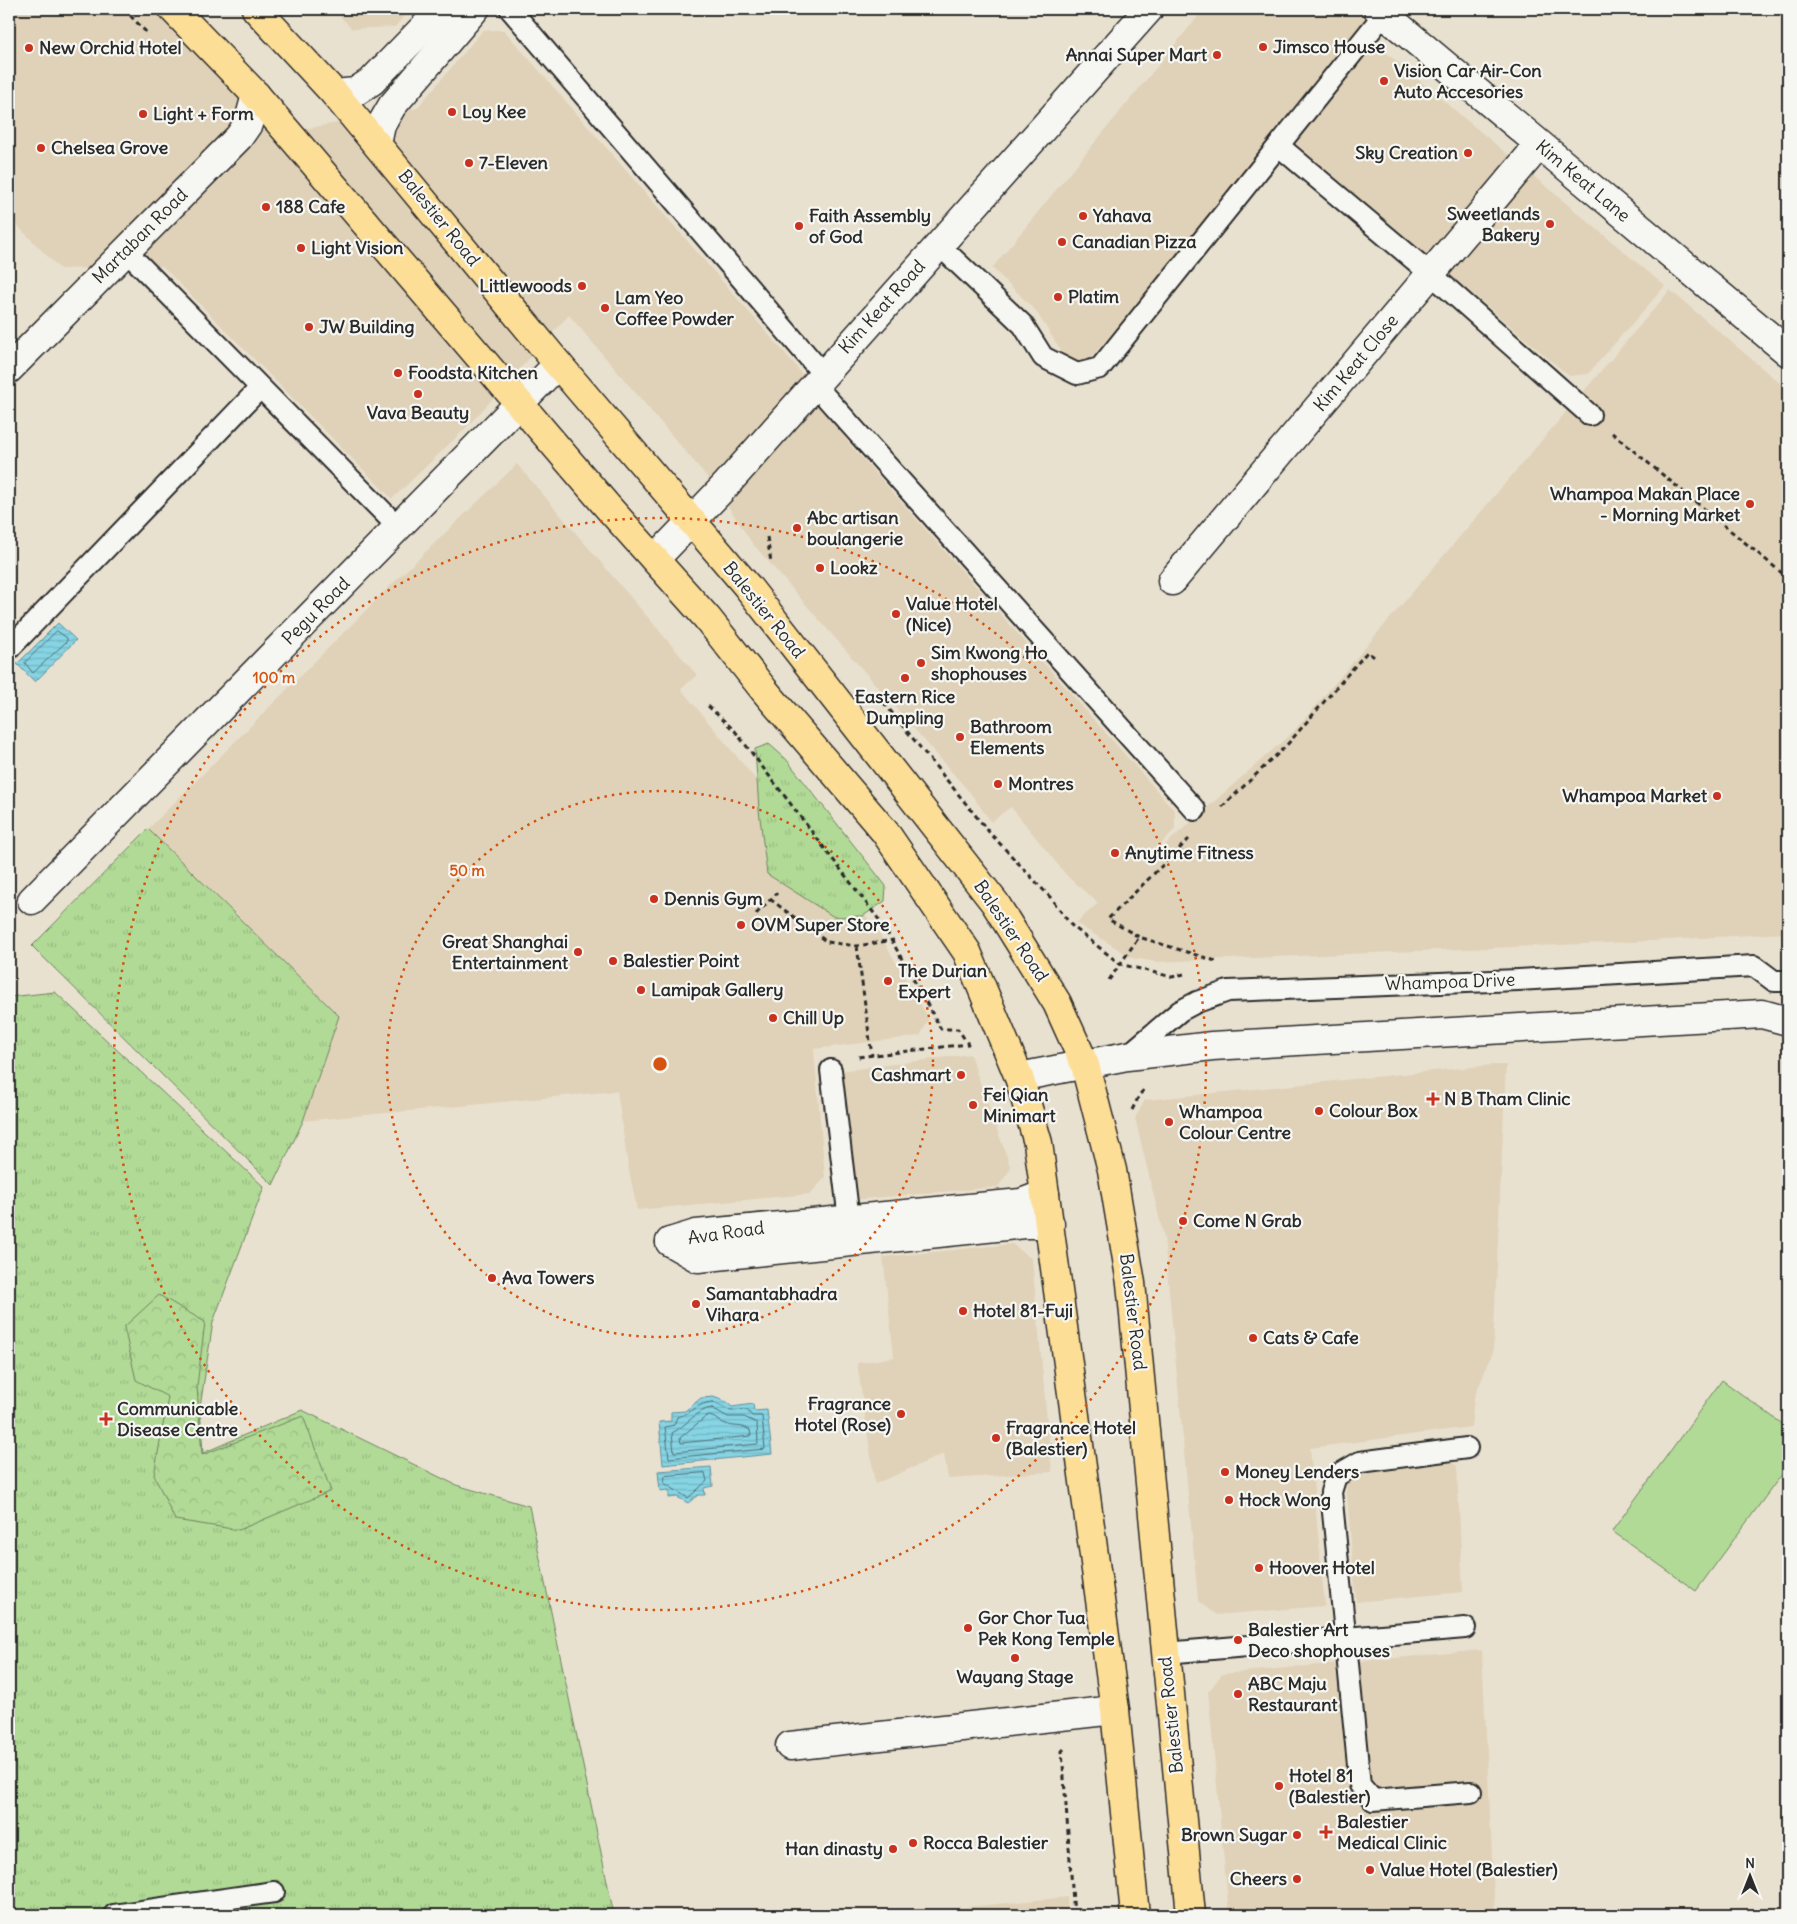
<svg xmlns="http://www.w3.org/2000/svg" width="1797" height="1924" font-family="Delius,sans-serif">
<style>
.built{fill:#e0d2b8}
.grass{fill:url(#grass-tufts);stroke:#6e8260}
.forest{fill:url(#forest-crowns);stroke:#6e8260}
.garden{fill:#b1da96;stroke:#6e8260}
.water{fill:url(#water-rules);stroke:#62909a}
.lines{fill:none;stroke-linecap:round;stroke-linejoin:round}
.shore{stroke:#4f6f75;stroke-width:1}
.lane-casing{stroke:#2b2b2b;stroke-width:24}
.street-casing{stroke:#2b2b2b;stroke-width:31}
.secondary-casing{stroke:#2b2b2b;stroke-width:31}
.primary-casing{stroke:#2b2b2b;stroke-width:31}
.path{stroke:#2b2b2b;stroke-width:3;stroke-dasharray:5 4;stroke-linecap:butt}
.lane{stroke:#f6f6f2;stroke-width:20}
.street{stroke:#f6f6f2;stroke-width:28}
.secondary{stroke:#f6f6f2;stroke-width:28}
.primary{stroke:#fdde96;stroke-width:28}
.ring{fill:none;stroke:#d5540f;stroke-width:2.5;stroke-dasharray:2.5 5}
.poi-dot{fill:#c8321e;stroke:#f6f6f2;stroke-width:2}
.labels{text-anchor:middle;stroke-width:4.5;stroke-linejoin:round;paint-order:stroke}
.poi-label{font-size:18px;font-weight:bold;fill:#2b2b2b;stroke:#f6f6f2;text-anchor:start}
.street-label{font-size:18px;fill:#2b2b2b;stroke:#f6f6f2}
.centre{fill:#d5540f;stroke:#f6f6f2;stroke-width:2.5}
.ring-label{font-size:15px;text-anchor:middle;font-weight:bold;fill:#d5540f;stroke:#f6f6f2;stroke-width:4.5;stroke-linejoin:round;paint-order:stroke}
</style>
<defs>
<pattern id="grass-tufts" width="24" height="20" patternUnits="userSpaceOnUse" patternTransform="scale(1.25)"><rect width="24" height="20" fill="#b1da96"/><path d="M3 7l-1-3M5 7V3M7 7l1-3M15 17l-1-3M17 17v-4M19 17l1-3" fill="none" stroke="#98bb81"/></pattern>
<pattern id="forest-crowns" width="20" height="18" patternUnits="userSpaceOnUse" patternTransform="scale(1.25)"><rect width="20" height="18" fill="#b1da96"/><path d="M2 6a3 3 0 1 1 6 0M12 15a3 3 0 1 1 6 0" fill="none" stroke="#98bb81"/></pattern>
<pattern id="water-rules" width="6" height="5" patternUnits="userSpaceOnUse" patternTransform="scale(1.25)"><rect width="6" height="5" fill="#86d4e4"/><path d="M0 2.5h6" fill="none" stroke="#74b6c4"/></pattern>
</defs>
<rect width="100%" height="100%" fill="#e9e1d0"/>
<filter id="ink" filterUnits="userSpaceOnUse"><feTurbulence type="fractalNoise" baseFrequency=".02" numOctaves="2"/><feDisplacementMap in="SourceGraphic" scale="10" xChannelSelector="R" yChannelSelector="G"/><feConvolveMatrix kernelMatrix="1 2 1 2 8 2 1 2 1" color-interpolation-filters="sRGB"/></filter>
<g filter="url(#ink)">
<g class="built">
<path d="M9 9H167L299 130 417 108 483 30H504L796 366 849 443 1175 811V829L1142 865 1294 731 1670 290 1788 390V933L1633 942 1156 962 1132 958 1076 923 1098 903 1067 876 1011 807 991 822 971 794 752 543 714 485 569 315 466 428 392 499 162 266 60 269 9 217Z"/>
<path d="M333 9H410L395 27 352 29Z"/>
<path d="M1204 9H1386L1365 35 1665 286 1588 374 1569 376 1282 132 1085 365 1069 363 1035 310 992 268Z"/>
<path d="M517 464 697 675 681 689 853 897 880 935 929 1019 920 1036 814 1049 825 1178 810 1194 637 1210 628 1166 617 1091 303 1121 339 1016 148 829 390 586Z"/>
<path d="M970 1054 1011 1168 998 1187 852 1200 840 1071Z"/>
<path d="M1491 1065H1506L1493 1352 1474 1398 1471 1427 1310 1448 1325 1606 1216 1615 1198 1601 1164 1238 1135 1118 1145 1100Z"/>
<path d="M1012 1244 1032 1259 1052 1472 948 1479 944 1454 875 1484 857 1363 894 1357 883 1257Z"/>
<path d="M1443 1455 1457 1466 1463 1592 1356 1602 1346 1483 1358 1467Z"/>
<path d="M1482 1650 1495 1915H1229L1208 1692 1222 1674Z"/>
<path d="M1067 1897 1068 1915H885Z"/>
</g>
<g class="grass">
<path d="M769 744 786 759 886 886 885 901 863 916 834 917 767 874 759 810 755 749Z"/>
<path d="M148 829 339 1016 303 1121 273 1185 32 946Z"/>
<path d="M55 992 264 1187 213 1322 200 1407 203 1453 302 1410 456 1485 529 1506 614 1915H9V997Z"/>
</g>
<path class="forest" d="M159 1295 205 1322 197 1386 202 1455 303 1416 331 1491 239 1530 175 1520 154 1475 168 1397 136 1380 124 1327Z"/>
<path class="garden" d="M1722 1380 1788 1428V1466L1696 1591 1612 1531Z"/>
<g class="water">
<path d="M58 623 76 640 35 682 17 664Z"/>
<path d="M713 1397 725 1401 732 1407 753 1404 754 1411 767 1410 772 1454 663 1465 659 1422 671 1421V1412L685 1411 701 1398Z"/>
<path d="M711 1467 713 1486 704 1488 705 1495H698L688 1503 677 1497 669 1498V1490L660 1491 658 1471Z"/>
</g>
<g class="lines">
<g class="shore">
<path d="M57 631 67 638V641L33 673 25 663Z"/>
<path d="M713 1402 731 1411 747 1410 752 1416H762L765 1449 669 1458 665 1427 674 1425 677 1417C692 1414 698 1402 713 1402Z"/>
<path d="M712 1408 728 1417H744L757 1423 758 1444 674 1452 672 1433C685 1427 697 1409 712 1408Z"/>
<path d="M707 1416C715 1416 719 1422 726 1424 736 1428 739 1424 750 1430L751 1436 681 1443 680 1438C689 1430 698 1423 707 1416Z"/>
<path d="M705 1473 707 1481 688 1498 664 1483 665 1476Z"/>
</g>
<defs>
<g id="lane">
<path d="M510 9 823 374"/>
<path d="M1279 146 1431 274 1590 415"/>
<path d="M939 245 1023 325 1043 357 1077 374 1100 368 1384 14"/>
<path d="M125 250 398 527"/>
<path d="M814 384 1195 810"/>
<path d="M9 649 260 388"/>
<path d="M1127 1056 1180 1011 1197 1002 1228 991 1518 980 1754 966 1774 981H1788"/>
<path d="M831 1070 849 1220"/>
<path d="M1467 1448 1360 1462 1336 1476 1331 1492 1360 1785 1373 1800 1471 1792"/>
<path d="M1165 1653 1465 1628"/>
<path d="M114 1915 274 1892"/>
</g>
<g id="street">
<path d="M1378 9 1788 352"/>
<path d="M335 94 355 92 372 81 442 9"/>
<path d="M377 144 381 125 392 106 475 9"/>
<path d="M9 369 239 137 248 124 256 95"/>
<path d="M1172 581 1539 145"/>
<path d="M32 900 558 364"/>
<path d="M1019 1077 1127 1056 1212 1046 1762 1014 1788 1021"/>
<path d="M670 1242 698 1258 1025 1224H1050"/>
<path d="M670 1242 696 1234 1021 1203 1045 1194"/>
<path d="M790 1746 1115 1710"/>
</g>
<path id="secondary" d="M655 559 725 486 1149 9"/>
<g id="primary">
<path d="M173 9 256 95 606 505 707 618 764 690 885 832 967 952 1019 1077 1038 1143 1115 1710 1135 1915"/>
<path d="M256 9 335 94 558 364 747 586 995 903 1057 1003 1085 1065 1112 1170 1131 1283 1191 1915"/>
</g>
</defs>
<use href="#lane" class="lane-casing"/>
<use href="#street" class="street-casing"/>
<use href="#secondary" class="secondary-casing"/>
<use href="#primary" class="primary-casing"/>
<g class="path">
<path d="M124 9 147 33"/>
<path d="M1612 433 1788 578"/>
<path d="M767 537 771 562"/>
<path d="M884 703 989 832 1050 897 1071 925 1120 964 1172 977 1184 974"/>
<path d="M708 706 735 731 883 925 941 1029H958L968 1044 858 1057"/>
<path d="M1222 807 1286 746 1367 652 1376 658"/>
<path d="M1189 839 1108 919 1139 937 1219 962"/>
<path d="M770 899 827 942 857 946 894 940"/>
<path d="M756 914 777 893"/>
<path d="M857 946 872 1056"/>
<path d="M1109 980 1139 937"/>
<path d="M1132 1110 1140 1094 1146 1088"/>
<path d="M1064 1749 1062 1751 1074 1915"/>
</g>
<use href="#lane" class="lane"/>
<use href="#street" class="street"/>
<use href="#secondary" class="secondary"/>
<use href="#primary" class="primary"/>
</g>
</g>
<g class="ring">
<circle cx="660" cy="1064" r="273"/>
<circle cx="660" cy="1064" r="546"/>
</g>
<g class="poi-dot">
<circle cx="1263" cy="47" r="5"/>
<circle cx="29" cy="48" r="5"/>
<circle cx="1217" cy="55" r="5"/>
<circle cx="1384" cy="81" r="5"/>
<circle cx="452" cy="112" r="5"/>
<circle cx="143" cy="114" r="5"/>
<circle cx="41" cy="148" r="5"/>
<circle cx="1468" cy="153" r="5"/>
<circle cx="469" cy="163" r="5"/>
<circle cx="266" cy="207" r="5"/>
<circle cx="1083" cy="216" r="5"/>
<circle cx="1550" cy="224" r="5"/>
<circle cx="799" cy="226" r="5"/>
<circle cx="1062" cy="242" r="5"/>
<circle cx="301" cy="248" r="5"/>
<circle cx="582" cy="286" r="5"/>
<circle cx="1058" cy="297" r="5"/>
<circle cx="605" cy="308" r="5"/>
<circle cx="309" cy="327" r="5"/>
<circle cx="398" cy="373" r="5"/>
<circle cx="418" cy="394" r="5"/>
<circle cx="1750" cy="504" r="5"/>
<circle cx="797" cy="528" r="5"/>
<circle cx="820" cy="568" r="5"/>
<circle cx="896" cy="614" r="5"/>
<circle cx="921" cy="663" r="5"/>
<circle cx="905" cy="678" r="5"/>
<circle cx="960" cy="737" r="5"/>
<circle cx="998" cy="784" r="5"/>
<circle cx="1717" cy="796" r="5"/>
<circle cx="1115" cy="853" r="5"/>
<circle cx="654" cy="899" r="5"/>
<circle cx="741" cy="925" r="5"/>
<circle cx="578" cy="952" r="5"/>
<circle cx="613" cy="961" r="5"/>
<circle cx="888" cy="981" r="5"/>
<circle cx="641" cy="990" r="5"/>
<circle cx="773" cy="1018" r="5"/>
<circle cx="961" cy="1075" r="5"/>
<path d="M1430.5 1091.5h5v5h5v5h-5v5h-5v-5h-5v-5h5z"/>
<circle cx="973" cy="1105" r="5"/>
<circle cx="1319" cy="1111" r="5"/>
<circle cx="1169" cy="1122" r="5"/>
<circle cx="1183" cy="1221" r="5"/>
<circle cx="492" cy="1278" r="5"/>
<circle cx="696" cy="1304" r="5"/>
<circle cx="963" cy="1311" r="5"/>
<circle cx="1253" cy="1338" r="5"/>
<circle cx="901" cy="1414" r="5"/>
<path d="M103.5 1411.5h5v5h5v5h-5v5h-5v-5h-5v-5h5z"/>
<circle cx="996" cy="1438" r="5"/>
<circle cx="1225" cy="1472" r="5"/>
<circle cx="1229" cy="1500" r="5"/>
<circle cx="1259" cy="1568" r="5"/>
<circle cx="968" cy="1628" r="5"/>
<circle cx="1238" cy="1640" r="5"/>
<circle cx="1015" cy="1658" r="5"/>
<circle cx="1238" cy="1694" r="5"/>
<circle cx="1279" cy="1786" r="5"/>
<path d="M1323.5 1824.5h5v5h5v5h-5v5h-5v-5h-5v-5h5z"/>
<circle cx="1297" cy="1835" r="5"/>
<circle cx="913" cy="1843" r="5"/>
<circle cx="893" cy="1849" r="5"/>
<circle cx="1370" cy="1870" r="5"/>
<circle cx="1297" cy="1879" r="5"/>
</g>
<g class="labels">
<g class="poi-label">
<text x="1273" y="53">Jimsco House</text>
<text x="39" y="54">New Orchid Hotel</text>
<text x="1207" y="61" text-anchor="end">Annai Super Mart</text>
<text x="1394" y="77">Vision Car Air-Con<tspan x="1394" dy="21">Auto Accesories</tspan></text>
<text x="462" y="118">Loy Kee</text>
<text x="153" y="120">Light + Form</text>
<text x="51" y="154">Chelsea Grove</text>
<text x="1458" y="159" text-anchor="end">Sky Creation</text>
<text x="479" y="169">7-Eleven</text>
<text x="276" y="213">188 Cafe</text>
<text x="1540" y="220" text-anchor="end">Sweetlands<tspan x="1540" dy="21">Bakery</tspan></text>
<text x="809" y="222">Faith Assembly<tspan x="809" dy="21">of God</tspan></text>
<text x="1093" y="222">Yahava</text>
<text x="1072" y="248">Canadian Pizza</text>
<text x="311" y="254">Light Vision</text>
<text x="572" y="292" text-anchor="end">Littlewoods</text>
<text x="1068" y="303">Platim</text>
<text x="615" y="304">Lam Yeo<tspan x="615" dy="21">Coffee Powder</tspan></text>
<text x="319" y="333">JW Building</text>
<text x="408" y="379">Foodsta Kitchen</text>
<text x="418" y="419" text-anchor="middle">Vava Beauty</text>
<text x="1740" y="500" text-anchor="end">Whampoa Makan Place<tspan x="1740" dy="21">- Morning Market</tspan></text>
<text x="807" y="524">Abc artisan<tspan x="807" dy="21">boulangerie</tspan></text>
<text x="830" y="574">Lookz</text>
<text x="906" y="610">Value Hotel<tspan x="906" dy="21">(Nice)</tspan></text>
<text x="931" y="659">Sim Kwong Ho<tspan x="931" dy="21">shophouses</tspan></text>
<text x="905" y="703" text-anchor="middle">Eastern Rice<tspan x="905" dy="21">Dumpling</tspan></text>
<text x="970" y="733">Bathroom<tspan x="970" dy="21">Elements</tspan></text>
<text x="1008" y="790">Montres</text>
<text x="1707" y="802" text-anchor="end">Whampoa Market</text>
<text x="1125" y="859">Anytime Fitness</text>
<text x="664" y="905">Dennis Gym</text>
<text x="751" y="931">OVM Super Store</text>
<text x="568" y="948" text-anchor="end">Great Shanghai<tspan x="568" dy="21">Entertainment</tspan></text>
<text x="623" y="967">Balestier Point</text>
<text x="898" y="977">The Durian<tspan x="898" dy="21">Expert</tspan></text>
<text x="651" y="996">Lamipak Gallery</text>
<text x="783" y="1024">Chill Up</text>
<text x="951" y="1081" text-anchor="end">Cashmart</text>
<text x="983" y="1101">Fei Qian<tspan x="983" dy="21">Minimart</tspan></text>
<text x="1444" y="1105">N B Tham Clinic</text>
<text x="1329" y="1117">Colour Box</text>
<text x="1179" y="1118">Whampoa<tspan x="1179" dy="21">Colour Centre</tspan></text>
<text x="1193" y="1227">Come N Grab</text>
<text x="502" y="1284">Ava Towers</text>
<text x="706" y="1300">Samantabhadra<tspan x="706" dy="21">Vihara</tspan></text>
<text x="973" y="1317">Hotel 81-Fuji</text>
<text x="1263" y="1344">Cats &amp; Cafe</text>
<text x="891" y="1410" text-anchor="end">Fragrance<tspan x="891" dy="21">Hotel (Rose)</tspan></text>
<text x="117" y="1415">Communicable<tspan x="117" dy="21">Disease Centre</tspan></text>
<text x="1006" y="1434">Fragrance Hotel<tspan x="1006" dy="21">(Balestier)</tspan></text>
<text x="1235" y="1478">Money Lenders</text>
<text x="1239" y="1506">Hock Wong</text>
<text x="1269" y="1574">Hoover Hotel</text>
<text x="978" y="1624">Gor Chor Tua<tspan x="978" dy="21">Pek Kong Temple</tspan></text>
<text x="1248" y="1636">Balestier Art<tspan x="1248" dy="21">Deco shophouses</tspan></text>
<text x="1015" y="1683" text-anchor="middle">Wayang Stage</text>
<text x="1248" y="1690">ABC Maju<tspan x="1248" dy="21">Restaurant</tspan></text>
<text x="1289" y="1782">Hotel 81<tspan x="1289" dy="21">(Balestier)</tspan></text>
<text x="1337" y="1828">Balestier<tspan x="1337" dy="21">Medical Clinic</tspan></text>
<text x="1287" y="1841" text-anchor="end">Brown Sugar</text>
<text x="923" y="1849">Rocca Balestier</text>
<text x="883" y="1855" text-anchor="end">Han dinasty</text>
<text x="1380" y="1876">Value Hotel (Balestier)</text>
<text x="1287" y="1885" text-anchor="end">Cheers</text>
</g>
<g class="street-label">
<text transform="translate(1583 181) rotate(40)" y="6">Kim Keat Lane</text>
<text transform="translate(439 218) rotate(51)" y="6">Balestier Road</text>
<text transform="translate(140 236) rotate(-45)" y="6">Martaban Road</text>
<text transform="translate(882 307) rotate(-48)" y="6">Kim Keat Road</text>
<text transform="translate(1356 363) rotate(-50)" y="6">Kim Keat Close</text>
<text transform="translate(764 610) rotate(51)" y="6">Balestier Road</text>
<text transform="translate(316 611) rotate(-45)" y="6">Pegu Road</text>
<text transform="translate(1011 931) rotate(56)" y="6">Balestier Road</text>
<text transform="translate(1450 982) rotate(-2)" y="6">Whampoa Drive</text>
<text transform="translate(726 1233) rotate(-8)" y="6">Ava Road</text>
<text transform="translate(1133 1312) rotate(83)" y="6">Balestier Road</text>
<text transform="translate(1171 1715) rotate(-96)" y="6">Balestier Road</text>
</g>
</g>
<circle cx="660" cy="1064" r="8" class="centre"/>
<g class="ring-label">
<text x="274" y="683">100 m</text>
<text x="467" y="876">50 m</text>
</g>
<rect width="1797" height="1924" fill="none" stroke="#f6f6f2" stroke-width="30"/>
<rect x="15" y="15" width="1767" height="1894" fill="none" stroke="#2b2b2b" stroke-width="2" filter="url(#ink)"/>
<g transform="translate(1750 1876)" stroke="#f6f6f2" stroke-width="4" paint-order="stroke">
<path d="M0-4L9 19L0 12L-9 19Z" fill="#2b2b2b"/>
<text y="-8" font-size="14" font-weight="bold" text-anchor="middle" fill="#2b2b2b">N</text>
</g>
</svg>
